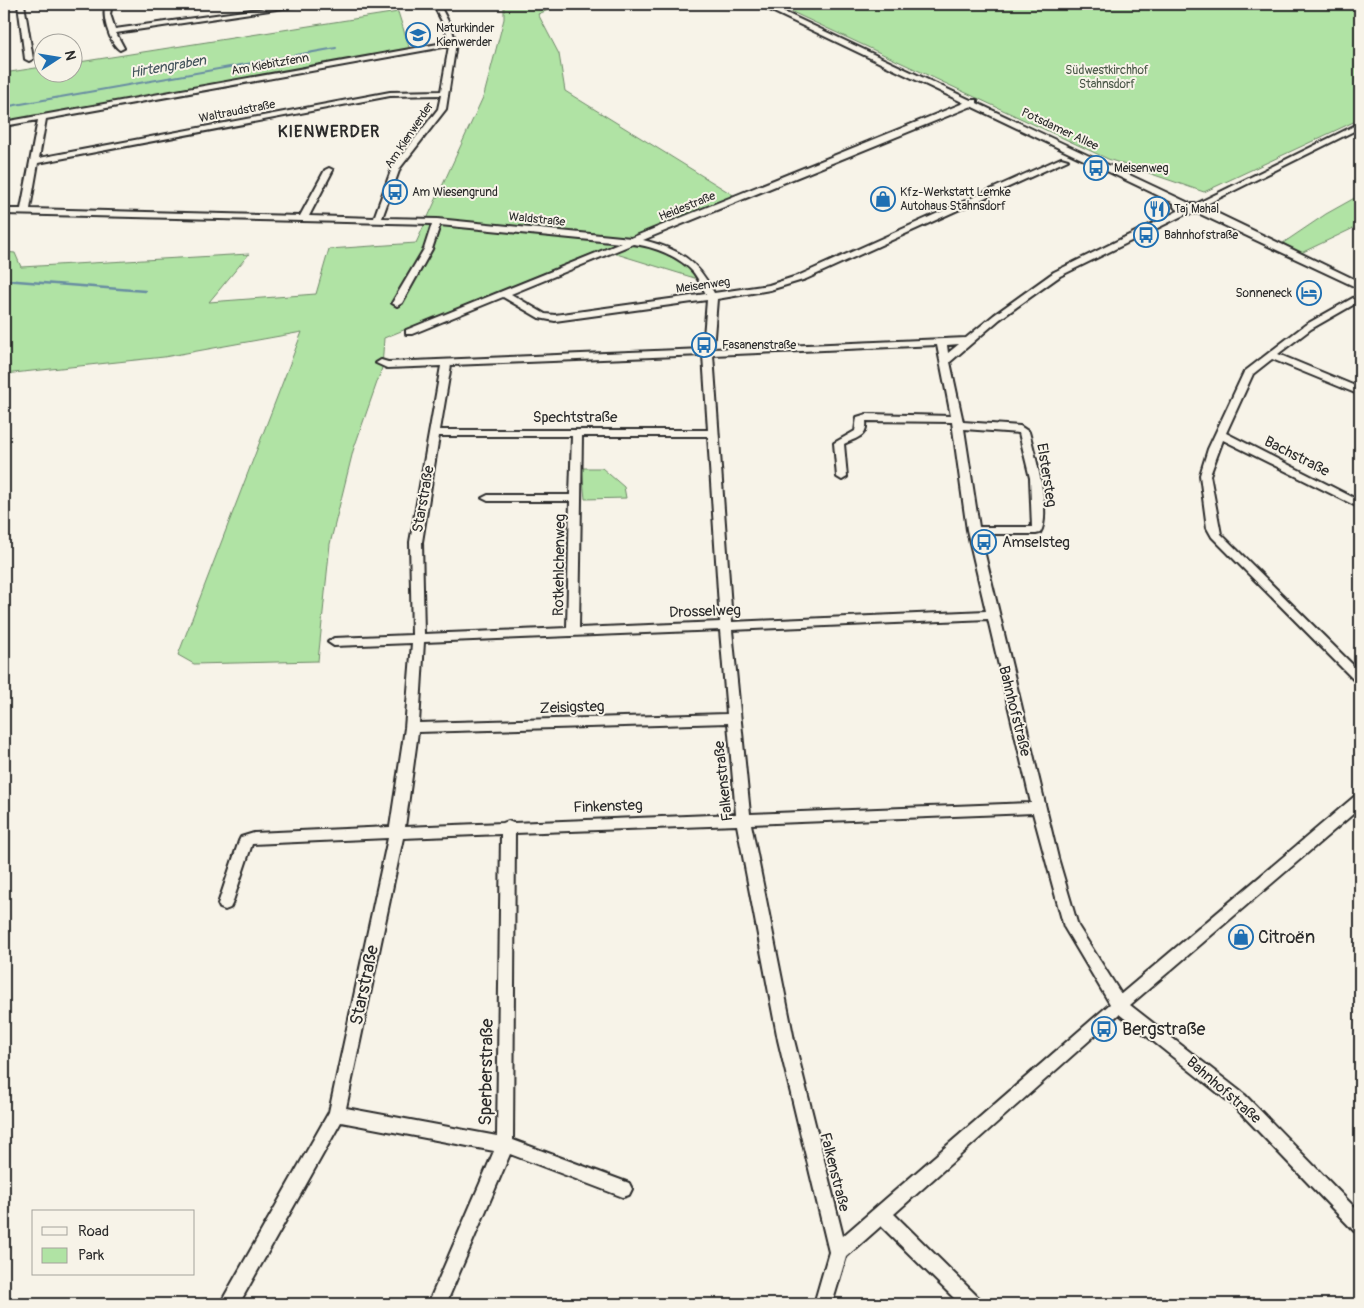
<svg xmlns="http://www.w3.org/2000/svg" width="1364" height="1308" font-family="Pangolin,sans-serif">
<style>
.green{fill:#b0e3a4;stroke:#6e8768}
.lines{fill:none;stroke-linecap:round;stroke-linejoin:round}
.stream-far1{stroke:#688da2;stroke-width:2}
.stream{stroke:#688da2;stroke-width:2.5}
.minor-casing{stroke:#2b2b2b;stroke-width:4}
.tertiary-casing{stroke:#2b2b2b;stroke-width:4}
.minor{fill:#f7f3e8;fill-rule:evenodd}
.tertiary{fill:#f7f3e8;fill-rule:evenodd}
.labels{text-anchor:middle;stroke-width:4;stroke-linejoin:round;paint-order:stroke}
.far-poi-label{font-size:12px;fill:#2b2b2b;stroke:#f7f3e8;text-anchor:start}
.far-street-label{font-size:12px;fill:#2b2b2b;stroke:#f7f3e8}
.far-park-label{font-size:12px;fill:#4c5949;stroke:#f7f3e8}
.far-water-label{font-size:14px;font-style:italic;fill:#44545c;stroke:#f7f3e8}
.street-label{font-size:15px;fill:#2b2b2b;stroke:#f7f3e8}
.poi-label{font-size:15px;fill:#2b2b2b;stroke:#f7f3e8;text-anchor:start}
.far-district-label{font-size:16px;font-weight:bold;letter-spacing:1px;fill:#2b2b2b;stroke:#f7f3e8}
.near-poi-label{font-size:18px;fill:#2b2b2b;stroke:#f7f3e8;text-anchor:start}
.near-street-label{font-size:18px;fill:#2b2b2b;stroke:#f7f3e8}
</style>
<rect width="100%" height="100%" fill="#f7f3e8"/>
<filter id="ink" filterUnits="userSpaceOnUse"><feTurbulence type="fractalNoise" baseFrequency=".02" numOctaves="2"/><feDisplacementMap in="SourceGraphic" scale="10" xChannelSelector="R" yChannelSelector="G"/><feConvolveMatrix kernelMatrix="1 2 1 2 8 2 1 2 1" color-interpolation-filters="sRGB"/></filter>
<g filter="url(#ink)">
<g class="green">
<path d="M504 4H564L538 14 559 54 565 91 738 198 633 242 603 249 384 338 382 368 353 451 330 544 318 661 194 664 178 655 302 332 164 357 4 374V252L15 253 21 267 249 254 209 302 316 294 329 249 416 243 484 95 504 19Z"/>
<path d="M775 4H1360V119L1204 192 1108 159Z"/>
<path d="M398 12 410 50 4 123V73L42 67V72H72L73 63Z"/>
<path d="M1360 195V225L1301 253 1283 243 1326 214Z"/>
<path d="M627 245 653 247 689 266 701 280 610 252Z"/>
<path d="M582 468H602L624 487 626 498 585 499Z"/>
</g>
<g class="lines">
<path class="stream-far1" d="M4 107 336 48"/>
<path class="stream" d="M4 280 145 291"/>
<defs>
<g id="minor">
<path d="M18 4H24L33 59 29 61 25 59Z"/>
<path d="M106 4H112L110 14 115 29 295 4H310L116 33 124 48 120 50C110 44 101 15 106 4Z"/>
<path d="M433 4H439L451 27 456 43 446 109 400 168 382 218 437 219 631 238 971 100H977V104L643 240C679 249 697 260 714 293L769 285 800 275 1061 158 1068 160 806 279 770 290 717 299 713 349 966 338 994 315 1054 272 1182 209H1188V213L1060 276 1000 319 950 362 963 422 1020 426 1029 432C1035 454 1052 515 1040 533L1036 534H980L982 542 1058 858 1078 926 1121 994 1355 796 1360 795V808L1130 1005 1245 1095 1360 1213V1233L1354 1231 1233 1105 1119 1014 894 1214 979 1298 982 1304H960L881 1226 846 1257 832 1304H814L829 1252 778 1040 737 825 515 833 513 1140 629 1183 632 1189 629 1195 623 1197 510 1154 446 1304H428L494 1151 341 1122 239 1304H220L329 1112 388 838 252 844 232 904 230 908 225 910 220 908 218 904 239 841 241 837 254 833 390 827 405 728 412 643 334 646 328 642 334 638 412 635 410 542 441 366 387 368 376 363 381 360 388 362 703 349 707 300 555 321 539 318 503 297 412 334H406V330L621 243 440 225 432 249 402 303 397 306 392 303 424 249 432 224 4 214V209H21L38 120 4 126V122L449 42 445 27ZM449 46 441 91 390 92 39 158 46 119ZM441 95 438 109 392 168 374 218 309 216 333 170 329 168 325 170 300 216 30 209 38 163 390 96ZM633 244C653 246 681 257 694 273 699 280 702 287 706 294L555 315 545 314 511 294ZM959 344 948 353 947 345ZM937 345 951 416 867 414 857 417 855 431 834 443 837 477 842 480 847 477 844 444C856 438 868 437 866 421L952 422 967 530 986 611 732 622 713 355ZM703 355 708 430H440L451 365ZM964 429 1019 433 1030 478 1032 527H979ZM439 436H572L570 495H488L482 498 488 501H570L567 628 424 634 422 542ZM582 436H708L720 622 579 628ZM988 619 1031 803 750 814 732 630ZM720 630 727 714 419 723 424 642ZM728 723 736 814 513 823 508 821 503 823 405 827 418 732ZM1033 813 1064 927 1110 1004 843 1236 794 1040 751 824ZM501 834 497 1136 346 1108 403 838Z"/>
<path d="M1360 123V128L1199 208 1192 206Z"/>
<path d="M1360 294V301L1311 329 1278 354 1360 388V395L1272 359 1253 374 1226 433 1360 501V508L1223 440 1210 475 1221 534 1360 672V683L1356 682 1212 537 1207 528 1200 475 1208 449 1244 372 1305 325Z"/>
</g>
<path id="tertiary" d="M757 4H767L1191 204H1198L1360 282V289L1198 213 1184 214 1174 207V203Z"/>
</defs>
<use href="#minor" class="minor-casing"/>
<use href="#tertiary" class="tertiary-casing"/>
<use href="#minor" class="minor"/>
<use href="#tertiary" class="tertiary"/>
</g>
</g>
<defs>
<symbol id="school-ring" viewBox="-11 -11 22 22"><circle r="9.5" fill="#f7f3e8" stroke="#1f6fb2" stroke-width="1.5"/><path d="M0-5L7-2L0 1L-7-2ZM-4 1L0 2.5L4 1V4Q0 6-4 4Z" fill="#1f6fb2"/></symbol>
<symbol id="bus-ring" viewBox="-11 -11 22 22"><circle r="9.5" fill="#f7f3e8" stroke="#1f6fb2" stroke-width="1.5"/><path d="M-5-6H5V4H4V6H2V4H-2V6H-4V4H-5ZM-3.5-4V0h7V-4ZM-3.5 1.2v1.5H-2V1.2ZM2 1.2v1.5H3.5V1.2Z" fill="#1f6fb2"/></symbol>
<symbol id="shop-ring" viewBox="-11 -11 22 22"><circle r="9.5" fill="#f7f3e8" stroke="#1f6fb2" stroke-width="1.5"/><path d="M-5-2.5h2.3a2.7 3.5 0 0 1 5.4 0H5L5.5 6h-11ZM-1.5-2.5h3a1.5 2.3 0 0 0-3 0Z" fill="#1f6fb2"/></symbol>
<symbol id="restaurant-ring" viewBox="-11 -11 22 22"><circle r="9.5" fill="#f7f3e8" stroke="#1f6fb2" stroke-width="1.5"/><path d="M-5-6h1v4h1v-4h1v4h1v-4h1v5L-1.5 .5V6h-2V.5L-5-1ZM5-6V6H3V1.5H1.5Q1.5-4 5-6Z" fill="#1f6fb2"/></symbol>
<symbol id="hotel-ring" viewBox="-11 -11 22 22"><circle r="9.5" fill="#f7f3e8" stroke="#1f6fb2" stroke-width="1.5"/><path d="M-6-4.5h1.5V1H6V5H4.5V3h-9V5H-6ZM-4 0a1.8 1.8 0 1 1 3.6 0ZM.5 0V-2.5h3Q6-2.5 6 0Z" fill="#1f6fb2"/></symbol>
</defs>
<g fill-rule="evenodd">
<use href="#school-ring" x="404" y="21" width="28" height="28"/>
<use href="#bus-ring" x="1082" y="154" width="28" height="28"/>
<use href="#bus-ring" x="381" y="178" width="28" height="28"/>
<use href="#shop-ring" x="869" y="185" width="28" height="28"/>
<use href="#restaurant-ring" x="1143" y="195" width="28" height="28"/>
<use href="#bus-ring" x="1132" y="221" width="28" height="28"/>
<use href="#hotel-ring" x="1295" y="279" width="28" height="28"/>
<use href="#bus-ring" x="690" y="331" width="28" height="28"/>
<use href="#bus-ring" x="970" y="528" width="28" height="28"/>
<use href="#shop-ring" x="1227" y="923" width="28" height="28"/>
<use href="#bus-ring" x="1090" y="1015" width="28" height="28"/>
</g>
<g class="labels">
<g class="far-poi-label">
<text x="436" y="32">Naturkinder<tspan x="436" dy="14">Kienwerder</tspan></text>
<text x="1114" y="172">Meisenweg</text>
<text x="412" y="196">Am Wiesengrund</text>
<text x="900" y="196">Kfz-Werkstatt Lemke<tspan x="900" dy="14">Autohaus Stahnsdorf</tspan></text>
<text x="1174" y="213">Taj Mahal</text>
<text x="1164" y="239">Bahnhofstraße</text>
<text x="1292" y="297" text-anchor="end">Sonneneck</text>
<text x="722" y="349">Fasanenstraße</text>
</g>
<g class="far-street-label">
<text transform="translate(270 64) rotate(-10)" y="4">Am Kiebitzfenn</text>
<text transform="translate(237 111) rotate(-11)" y="4">Waltraudstraße</text>
<text transform="translate(1060 129) rotate(25)" y="4">Potsdamer Allee</text>
<text transform="translate(409 135) rotate(-56)" y="4">Am Kienwerder</text>
<text transform="translate(687 206) rotate(-22)" y="4">Heidestraße</text>
<text transform="translate(537 219) rotate(6)" y="4">Waldstraße</text>
<text transform="translate(703 285) rotate(-8)" y="4">Meisenweg</text>
</g>
<g class="far-park-label">
<text x="1107" y="74">Südwestkirchhof<tspan x="1107" dy="14">Stahnsdorf</tspan></text>
</g>
<g class="far-water-label">
<text transform="translate(168 66) rotate(-10)" y="5">Hirtengraben</text>
</g>
<g class="street-label">
<text x="575" y="422">Spechtstraße</text>
<text transform="translate(1297 456) rotate(27)" y="5">Bachstraße</text>
<text transform="translate(1047 475) rotate(81)" y="5">Elstersteg</text>
<text transform="translate(423 499) rotate(-80)" y="5">Starstraße</text>
<text transform="translate(559 565) rotate(-89)" y="5">Rotkehlchenweg</text>
<text transform="translate(705 611) rotate(-2)" y="5">Drosselweg</text>
<text transform="translate(572 707) rotate(-2)" y="5">Zeisigsteg</text>
<text transform="translate(1015 711) rotate(76)" y="5">Bahnhofstraße</text>
<text transform="translate(723 781) rotate(-96)" y="5">Falkenstraße</text>
<text transform="translate(608 806) rotate(-2)" y="5">Finkensteg</text>
<text transform="translate(1224 1090) rotate(41)" y="5">Bahnhofstraße</text>
<text transform="translate(835 1172) rotate(76)" y="5">Falkenstraße</text>
</g>
<g class="poi-label">
<text x="1002" y="547">Amselsteg</text>
</g>
<g class="far-district-label">
<text x="329" y="137">KIENWERDER</text>
</g>
<g class="near-poi-label">
<text x="1258" y="943">Citroën</text>
<text x="1122" y="1035">Bergstraße</text>
</g>
<g class="near-street-label">
<text transform="translate(364 985) rotate(-78)" y="6">Starstraße</text>
<text transform="translate(486 1072) rotate(-89)" y="6">Sperberstraße</text>
</g>
</g>
<rect width="1364" height="1308" fill="none" stroke="#f7f3e8" stroke-width="20"/>
<rect x="10" y="10" width="1344" height="1288" fill="none" stroke="#2b2b2b" stroke-width="2" filter="url(#ink)"/>
<rect x="32" y="1210" width="162" height="65" fill="#f7f3e8" stroke="#a5a39c"/>
<rect x="42" y="1227" width="25" height="8" fill="#f7f3e8" stroke="#a5a39c"/>
<text x="78" y="1236" font-size="15" fill="#2b2b2b">Road</text>
<rect x="42" y="1248" width="25" height="15" fill="#b0e3a4" stroke="#a5a39c"/>
<text x="78" y="1260" font-size="15" fill="#2b2b2b">Park</text>
<g transform="translate(58 58) rotate(78)"><circle r="24" fill="#f7f3e8" stroke="#a5a39c"/>
<path d="M0-4L9 19L0 12L-9 19Z" fill="#1f6fb2"/>
<text y="-8" font-size="14" font-weight="bold" text-anchor="middle" fill="#2b2b2b">N</text>
</g>
</svg>
